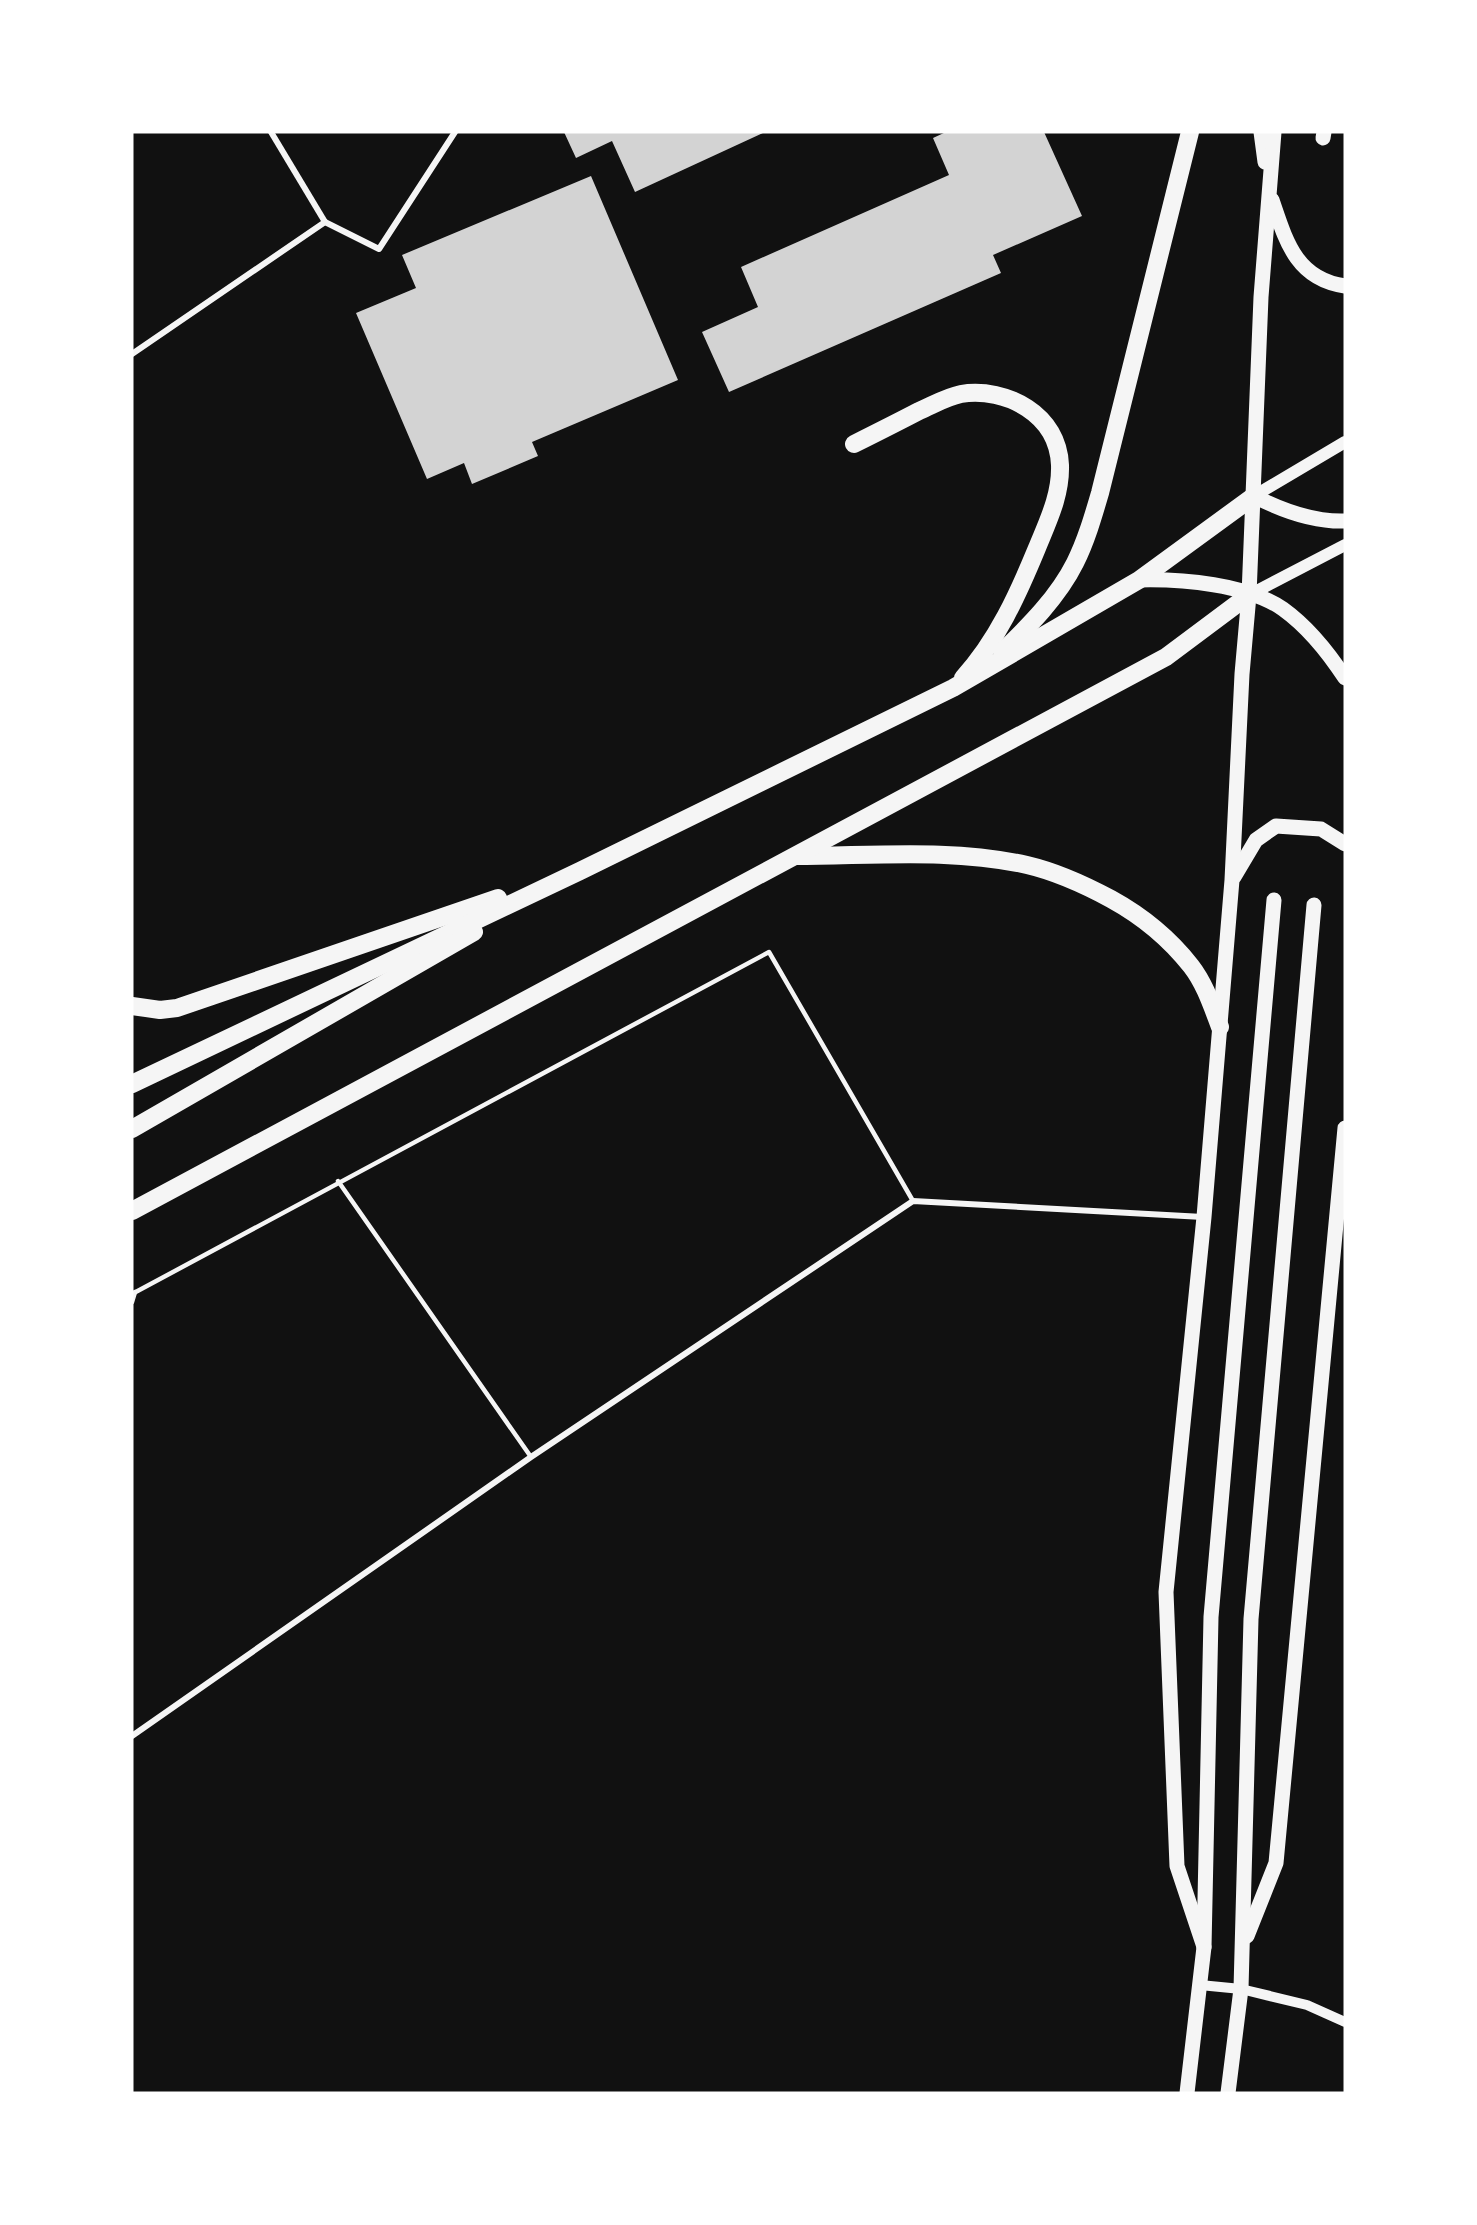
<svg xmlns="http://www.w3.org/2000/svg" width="1477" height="2225" font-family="Arial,sans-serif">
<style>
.building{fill:#d3d3d3}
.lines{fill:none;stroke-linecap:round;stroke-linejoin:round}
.service{stroke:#f5f5f5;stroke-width:4.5}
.minor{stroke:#f5f5f5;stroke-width:6}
.tertiary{stroke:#f5f5f5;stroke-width:10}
.secondary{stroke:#f5f5f5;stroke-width:12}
.primary{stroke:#f5f5f5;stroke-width:15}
.motorway{stroke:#f5f5f5;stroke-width:18}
</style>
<rect width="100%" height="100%" fill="#111"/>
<g class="building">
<path d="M564 132H765L635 192 612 141 576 158Z"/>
<path d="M946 132H1044L1082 216 993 255 1001 273 729 392 702 332 758 307 741 267 949 175 933 138Z"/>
<path d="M591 176 678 380 532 442 538 456 472 484 464 463 427 479 356 313 416 288 402 255Z"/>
</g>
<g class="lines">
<g class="service">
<path d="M338 1181 531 1457"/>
<path d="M132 1294 769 952 913 1201"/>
<path d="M132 1302 135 1292"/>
</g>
<g class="minor">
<path d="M271 132 325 222"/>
<path d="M325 222 379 249 455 132"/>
<path d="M132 354 325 222"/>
<path d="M132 1736 531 1457 913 1201 1203 1217"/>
</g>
<path class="tertiary" d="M1200 1985 1241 1989 1307 2005 1345 2022"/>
<g class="secondary">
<path d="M1254 496 1345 442"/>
<path d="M1249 595 1345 545"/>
</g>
<g class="primary">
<path d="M1261 132 1265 162"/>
<path d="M1323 138 1324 132"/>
<path d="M1272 200C1286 241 1296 279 1345 286"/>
<path d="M1254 496C1281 510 1314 522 1345 521"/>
<path d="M1139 580C1182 579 1247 584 1283 609 1308 627 1328 652 1345 678"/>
<path d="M1234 877 1256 840 1276 826 1321 829 1345 844"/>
<path d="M1247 1936 1276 1863 1345 1128"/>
<path d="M1204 1947 1177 1866 1166 1592 1204 1217 1232 880 1242 674 1249 595 1261 297 1274 132"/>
<path d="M1187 2093 1204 1947 1211 1617 1274 900"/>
<path d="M1228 2093 1241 1989 1251 1619 1314 905"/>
</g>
<g class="motorway">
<path d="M854 444C876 433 898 422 919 411 933 405 946 397 961 394 983 390 1009 396 1027 408 1047 421 1059 441 1060 465 1061 495 1048 521 1037 548 1018 594 997 641 963 678"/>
<path d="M1002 652C1029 626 1058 597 1075 563 1086 541 1093 517 1100 493L1190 132"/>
<path d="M796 856C872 856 952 848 1027 865 1057 872 1085 885 1111 899 1142 916 1169 938 1191 966 1205 984 1212 1006 1220 1027"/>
<path d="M132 1006 160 1010 177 1008 498 898"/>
<path d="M132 1084 580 871 953 688 1139 580 1254 496"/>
<path d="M132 1129 474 932"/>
<path d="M132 1211 1166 657 1249 595"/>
</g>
</g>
<rect width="1477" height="2225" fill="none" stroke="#ffffff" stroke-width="267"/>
</svg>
